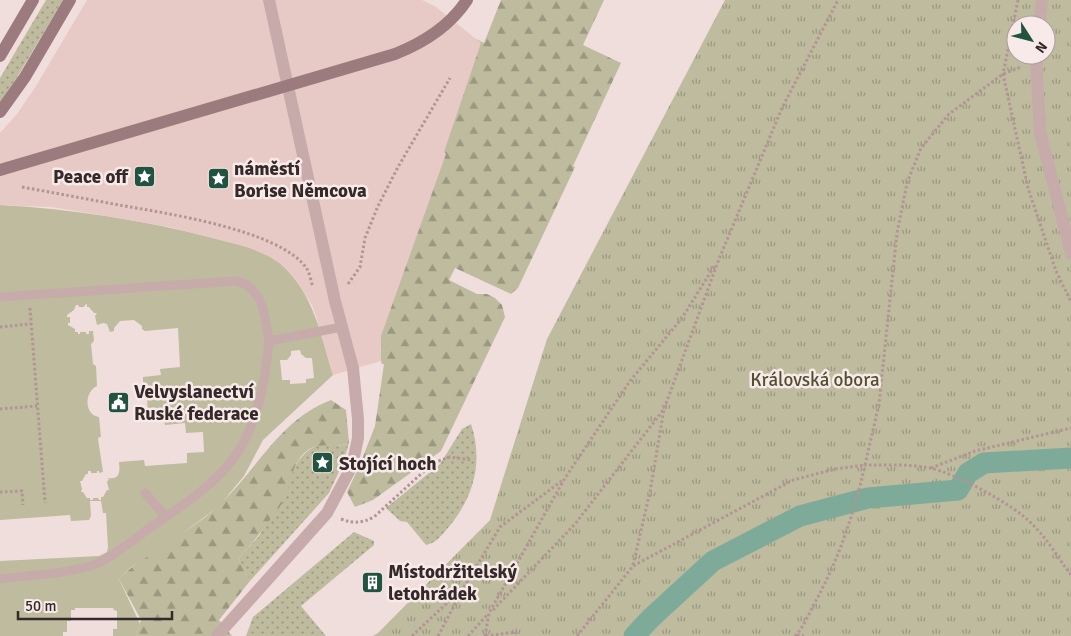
<svg xmlns="http://www.w3.org/2000/svg" width="1071" height="636" font-family="Signika,sans-serif">
<style>
.grass{fill:url(#grass-dots)}
.forest{fill:url(#forest-firs)}
.park{fill:url(#park-tufts);fill-rule:evenodd}
.garden{fill:#bebb9e;fill-rule:evenodd}
.plaza{fill:#e7c9c5}
.lines{fill:none;stroke-linecap:round;stroke-linejoin:round}
.canal{stroke:#7eab99;stroke-width:21}
.path{stroke:#b39494;stroke-width:3;stroke-dasharray:2.5 2.5;stroke-linecap:butt}
.lane{stroke:#c7aaaa;stroke-width:9}
.street{stroke:#c7aaaa;stroke-width:12}
.secondary{stroke:#9b7b7d;stroke-width:12}
.labels{text-anchor:middle;stroke-width:5;stroke-linejoin:round;paint-order:stroke}
.poi-label{font-size:19px;font-weight:bold;fill:#35292a;stroke:#f8eae9;text-anchor:start}
.park-label{font-size:19px;fill:#514f2e;stroke:#f8eae9}
</style>
<defs>
<pattern id="grass-dots" width="8" height="8" patternUnits="userSpaceOnUse" patternTransform="scale(1.25)"><rect width="8" height="8" fill="#bebb9e"/><path d="M2 2h.1M6 6h.1" fill="none" stroke="#9b9881" stroke-width="1.8" stroke-linecap="round"/></pattern>
<pattern id="forest-firs" width="22" height="20" patternUnits="userSpaceOnUse" patternTransform="scale(1.25)"><rect width="22" height="20" fill="#bebb9e"/><path d="M5 1l3.5 6h-7zM16 11l3.5 6h-7z" fill="#9b9881"/></pattern>
<pattern id="park-tufts" width="24" height="20" patternUnits="userSpaceOnUse" patternTransform="scale(1.25)"><rect width="24" height="20" fill="#bebb9e"/><path d="M3 7l-1-3M5 7V3M7 7l1-3M15 17l-1-3M17 17v-4M19 17l1-3" fill="none" stroke="#9b9881"/></pattern>
</defs>
<rect width="100%" height="100%" fill="#f0dedd"/>
<g class="grass">
<path d="M46 0H63L16 79 0 102V78Z"/>
<path d="M471 424C484 463 473 499 447 529 440 537 436 543 426 545L407 522 400 521 386 508 440 464 462 429Z"/>
<path d="M349 443 343 463 329 493 250 581 238 559 259 536 298 461C306 451 315 443 329 444 338 445 340 447 349 443Z"/>
<path d="M354 532 374 541V545L301 606 326 636H246L253 617Z"/>
</g>
<g class="forest">
<path d="M501 0H604L583 45 621 63 573 166 575 167 518 288 511 294 455 268 449 280 477 294H487L495 298 502 305 505 317 441 451 373 500 355 507 347 492 359 467 375 426 384 364H382L381 361 367 283 476 39 484 43Z"/>
<path d="M331 400 346 410 349 443C335 449 322 441 308 450 292 461 292 481 285 498 283 503 278 509 274 514 263 530 251 545 238 559L250 581 219 620 232 636H136L141 620 119 579C149 549 189 534 219 505 258 469 279 420 331 400Z"/>
</g>
<path class="park" d="M725 0H1071V636H373L378 633 490 520 547 339ZM1016 25H1046V55H1016Z"/>
<path class="garden" d="M0 205C72 209 143 220 213 238 236 244 265 249 283 266 314 295 321 336 333 375L263 440 244 476 219 506 175 539 130 568 119 579 140 624 136 636H113V629H117V611L114 610 113 608H75V610H71V621H67V632H63V636H0V561L99 556 107 552 108 547 106 513H103L101 501H90L91 516 89 520 71 521 70 515 0 520ZM87 304V307H89L94 313H97L95 316 97 325 103 323 107 324 110 332 114 331V328L120 321 134 320 142 326V329L145 331 178 328 180 367 160 369 161 375 143 377V382L146 383 148 414H145L146 420 164 419 165 425 185 423 186 433 203 432 204 452 187 453V463L145 466 144 460 119 462C120 472 120 480 107 478L109 479 107 482 109 490H107L103 497H101V500H99L98 498H93V500H90V498H87L83 492H81L82 489 80 481H82L86 474H88V471H91V473H97V471H99V473L103 472 98 439 99 437H101L99 417C84 415 84 392 97 386L96 366 93 364 91 344 94 341 93 331H89V334H86V332H80V334H78V332H75V329L68 325V323H70V317H67V315L74 310 76 305H78L79 307H84L85 305ZM300 350 301 354 306 358H312L314 378 306 379V383L290 384V380H282L280 360H287L291 355V351Z"/>
<path class="plaza" d="M87 0H422L436 7 481 43 444 152 446 154 381 336V361L333 375 316 316 312 305 298 283 283 265 268 256 247 247 169 227 101 215 51 207 0 205V133L17 114 36 86Z"/>
<g class="lines">
<path class="canal" d="M634 636 651 618 713 561 800 516 868 498 958 490 968 473 984 463 1071 458"/>
<g class="path">
<path d="M1018 0 1003 74 1028 188 1056 271 1071 302"/>
<path d="M22 187C55 193 87 199 119 205 164 213 282 230 307 269 310 274 311 282 313 287"/>
<path d="M348 284 360 267 365 238 378 206 398 167 450 78"/>
<path d="M30 308 45 503"/>
<path d="M0 327 31 324"/>
<path d="M0 409 37 406"/>
<path d="M931 468 975 451 1071 428"/>
<path d="M0 492 22 491 23 505"/>
<path d="M341 519C354 524 362 523 374 517L433 463 450 457 472 460"/>
<path d="M633 565 650 492 664 409 719 259 782 108 838 0"/>
<path d="M493 610 575 524 664 409"/>
<path d="M797 635 804 636"/>
<path d="M412 636 462 589"/>
<path d="M438 636 464 587 500 527 563 480"/>
<path d="M468 636 488 614"/>
<path d="M485 636 489 613 565 478 630 381 682 318 715 265"/>
<path d="M486 636 516 632V636"/>
<path d="M577 636 633 566 793 480 835 469 865 465 879 404 897 233 907 183 921 148 949 114 1003 74 1021 67"/>
<path d="M795 636C803 628 808 616 813 606 839 559 853 517 865 465 886 465 909 464 930 468 955 473 1014 505 1031 523 1047 538 1058 558 1071 575"/>
</g>
<g class="lane">
<path d="M0 297 236 281C264 287 265 317 269 341"/>
<path d="M145 493 166 517"/>
<path d="M0 579C31 575 64 574 94 565 111 559 135 538 151 527 179 508 212 487 233 459 258 425 265 382 269 341L342 327"/>
</g>
<g class="street">
<path d="M1039 25 1042 0"/>
<path d="M1036 55 1040 132 1071 253"/>
<path d="M217 636 327 513 352 466 358 438V419L353 368 335 301 269 0"/>
</g>
<g class="secondary">
<path d="M0 56 33 0"/>
<path d="M0 112 25 77 70 0"/>
<path d="M0 170 395 54C423 43 450 26 467 0"/>
</g>
</g>
<defs>
<symbol id="sight-square" viewBox="-11 -11 22 22"><rect x="-9" y="-9" width="18" height="18" rx="4" fill="#225341" stroke="#f8eae9"/><path d="M0-6L1.8-2.2L6-1.7L2.9 1.2L3.7 5.4L0 3.3L-3.7 5.4L-2.9 1.2L-6-1.7L-1.8-2.2Z" fill="#fff"/></symbol>
<symbol id="civic-square" viewBox="-11 -11 22 22"><rect x="-9" y="-9" width="18" height="18" rx="4" fill="#225341" stroke="#f8eae9"/><path d="M-.6-6.5H3V-4.5H.6V-3L4-1V1h2V6H-6V1h2V-1L-.6-3ZM-1.2 2.5V6h2.4V2.5Z" fill="#fff"/></symbol>
<symbol id="building-square" viewBox="-11 -11 22 22"><rect x="-9" y="-9" width="18" height="18" rx="4" fill="#225341" stroke="#f8eae9"/><path d="M-4-6H4V6H1V3H-1V6H-4ZM-2.5-4.3h1.7v1.8h-1.7ZM.8-4.3h1.7v1.8H.8ZM-2.5-1h1.7V.8h-1.7ZM.8-1h1.7V.8H.8Z" fill="#fff"/></symbol>
</defs>
<g fill-rule="evenodd">
<use href="#sight-square" x="132" y="164" width="25" height="25"/>
<use href="#sight-square" x="206" y="166" width="25" height="25"/>
<use href="#civic-square" x="106" y="390" width="25" height="25"/>
<use href="#sight-square" x="310" y="450" width="25" height="25"/>
<use href="#building-square" x="360" y="570" width="25" height="25"/>
</g>
<g class="labels">
<g class="poi-label">
<text x="234" y="175">náměstí<tspan x="234" dy="22">Borise Němcova</tspan></text>
<text x="128" y="183" text-anchor="end">Peace off</text>
<text x="134" y="398">Velvyslanectví<tspan x="134" dy="22">Ruské federace</tspan></text>
<text x="339" y="470">Stojící hoch</text>
<text x="388" y="578">Místodržitelský<tspan x="388" dy="22">letohrádek</tspan></text>
</g>
<g class="park-label">
<text x="815" y="386">Královská obora</text>
</g>
</g>
<g transform="translate(1031 40) rotate(126)"><circle r="24" fill="#f8eae9" stroke="#aa9d9d"/>
<path d="M0-4L9 19L0 12L-9 19Z" fill="#225341"/>
<text y="-8" font-size="14" font-weight="bold" text-anchor="middle" fill="#35292a">N</text>
</g>
<path d="M18 611v8h154v-8" fill="none" stroke="#35292a" stroke-width="2.5"/>
<text x="25" y="611" font-size="15" fill="#35292a" stroke="#f8eae9" stroke-width="4" paint-order="stroke">50 m</text>
</svg>
